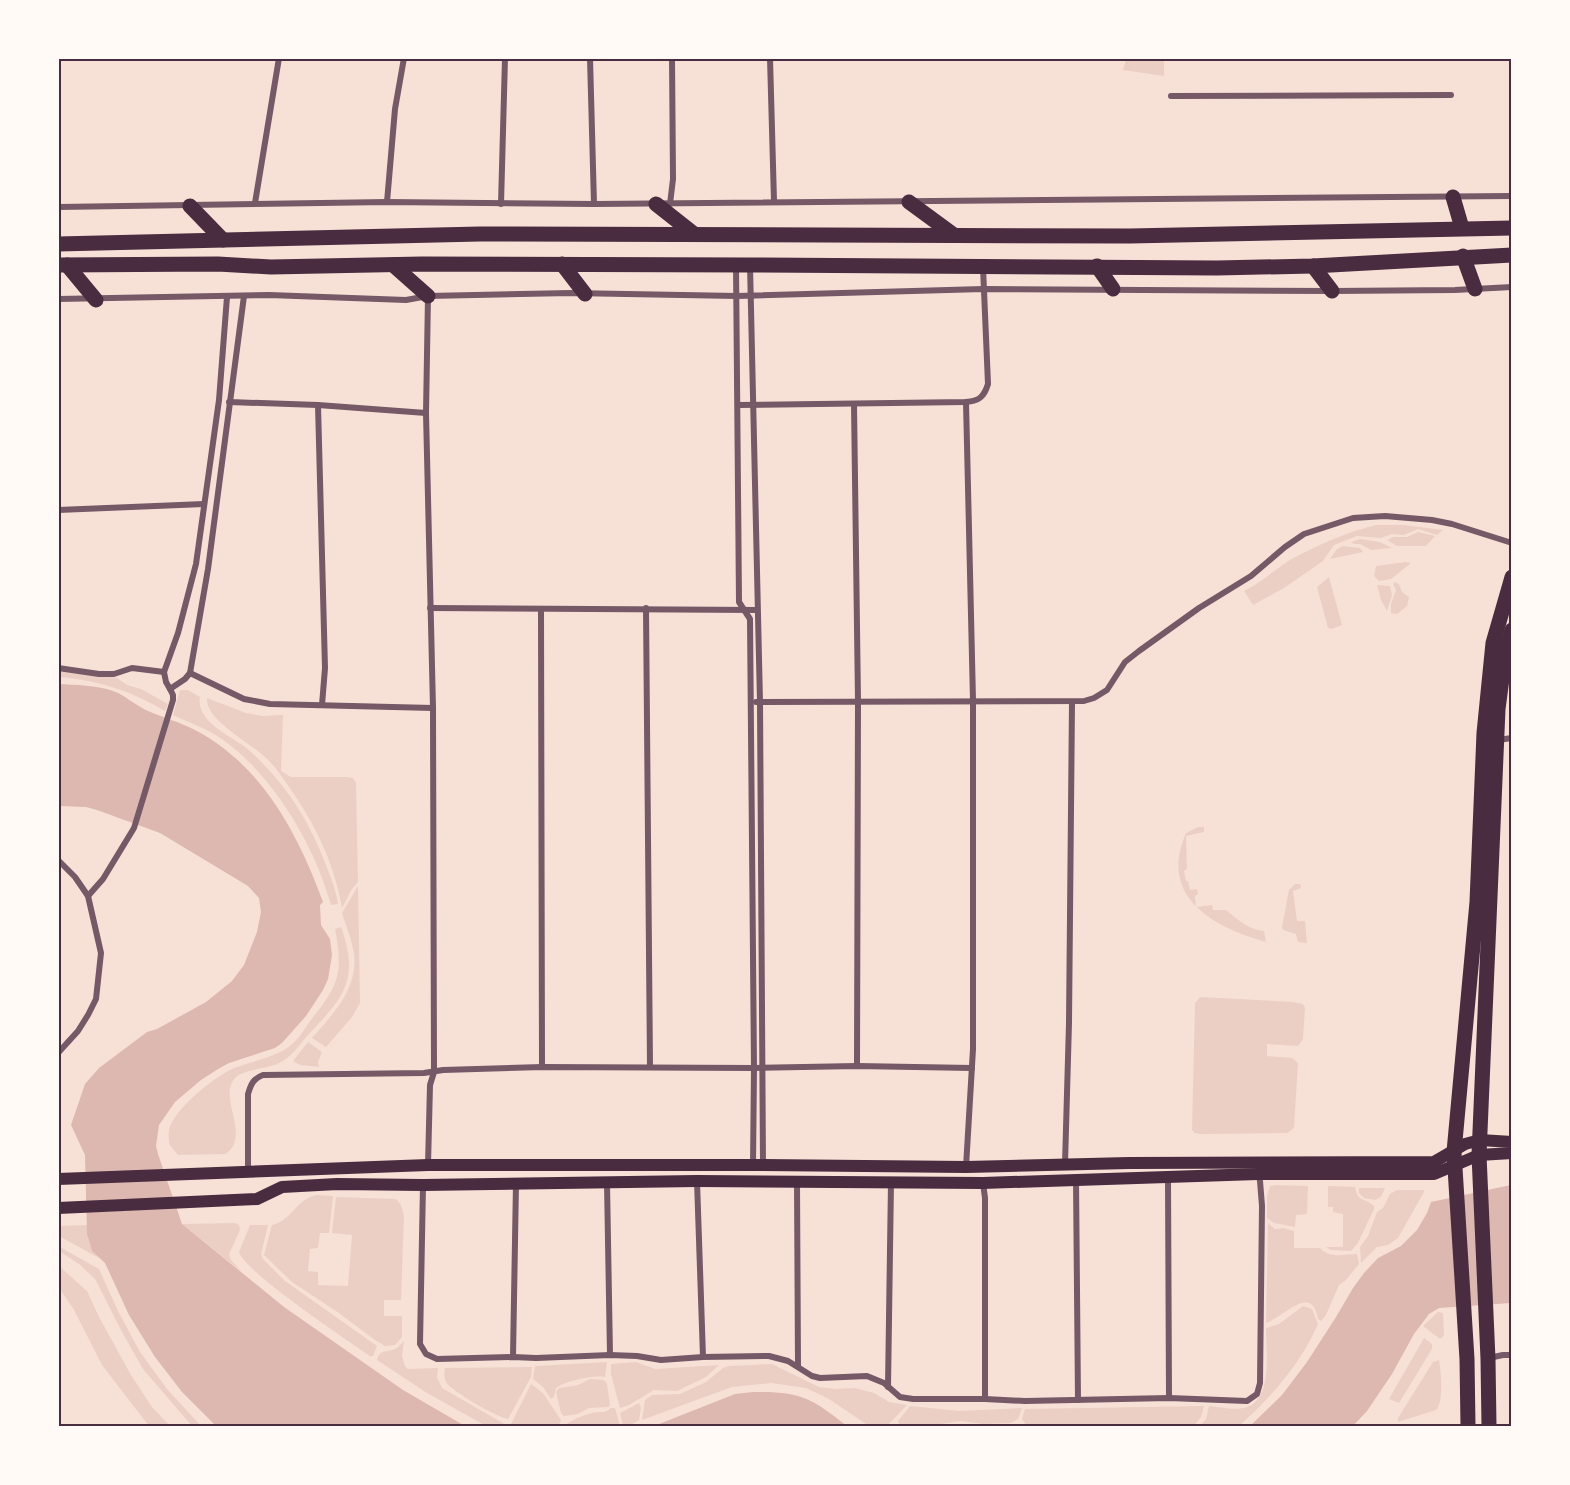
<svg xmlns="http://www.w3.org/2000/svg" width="1570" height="1485" font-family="'Roboto Serif',serif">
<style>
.green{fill:#ebcfc5}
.water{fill:#dcb8b0}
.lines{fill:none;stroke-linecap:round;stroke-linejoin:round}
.minor{stroke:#755966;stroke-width:6}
.secondary{stroke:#4a2c40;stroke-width:12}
.primary{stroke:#4a2c40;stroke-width:15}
.neatline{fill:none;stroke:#4a2c40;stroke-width:2}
</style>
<rect width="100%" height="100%" fill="#f7e1d7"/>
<g class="green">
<path d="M1126 59H1164V76L1123 70Z"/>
<path d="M1376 525H1404L1443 530 1437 535 1418 529 1404 535 1392 534 1381 538 1357 536 1334 545 1323 561 1284 588 1253 605 1244 591C1261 583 1274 570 1290 560 1317 545 1347 532 1376 525Z"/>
<path d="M1418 532 1435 536 1426 546H1397L1387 540 1393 537H1407Z"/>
<path d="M1360 539 1380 542 1392 548 1371 550 1360 544H1354L1351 542Z"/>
<path d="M1343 546 1360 548 1363 552 1330 559 1337 549Z"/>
<path d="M1406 562 1411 563 1391 579 1379 581 1374 576 1376 566Z"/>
<path d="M1329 577 1342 625 1332 629 1328 628 1317 587Z"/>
<path d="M1395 582 1399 584 1402 592 1409 597 1407 606 1397 614 1391 613V604L1396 590 1393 584Z"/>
<path d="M1377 585 1390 586 1392 595 1387 611 1381 600Z"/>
<path d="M59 671 117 678 127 685 141 689 168 704 165 711C129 690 100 681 59 677Z"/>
<path d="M180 690H188L200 697C196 724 234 736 250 751 286 784 309 820 326 865 331 878 336 890 338 904L331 905C315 846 273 775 223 740 208 729 190 723 173 715Z"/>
<path d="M207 698 246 713 263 716 283 715 281 771 291 777H346L353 778 356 783 358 882 352 889 342 908C334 862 315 824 289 787 282 777 275 766 266 758 251 743 205 720 207 698Z"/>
<path d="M1198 827H1204V832L1186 836 1187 869 1184 871 1186 881H1188L1190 890 1197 889 1198 894 1195 896 1196 907 1212 905 1213 910H1226C1237 919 1249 930 1264 931L1266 942C1213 927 1158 897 1186 833Z"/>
<path d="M1295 884H1300L1301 888 1293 891 1297 921H1305L1307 943 1298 942 1296 934 1283 930 1282 927 1289 890Z"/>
<path d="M358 886 360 1003 352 1017 326 1047 312 1038C333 1014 358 989 354 954 352 940 346 926 342 913Z"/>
<path d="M341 927C360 980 344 997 308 1035 299 1045 292 1057 279 1063 268 1069 245 1069 236 1077 216 1097 252 1134 226 1154L178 1155 169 1144C169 1140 168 1134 169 1130 173 1110 215 1076 234 1068 252 1061 274 1058 290 1046 298 1040 304 1030 310 1021 338 986 344 974 335 929Z"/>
<path d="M1200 997 1293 1002 1303 1004 1305 1008 1303 1039 1298 1046 1267 1044V1056L1292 1058 1298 1063 1294 1128 1287 1133 1200 1134 1195 1133 1192 1130 1195 1003Z"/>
<path d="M308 1042 322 1052 318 1062 319 1067 300 1065 293 1061Z"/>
<path d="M1276 1185 1308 1186 1307 1214 1296 1215 1295 1227 1274 1223 1267 1218V1196L1270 1186Z"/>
<path d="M1328 1186 1355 1187C1358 1203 1364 1197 1374 1206V1209L1358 1243 1351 1251 1331 1250 1326 1247H1343V1214L1333 1212V1207H1328Z"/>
<path d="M1359 1188H1385L1381 1197 1375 1200 1364 1198 1359 1193Z"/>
<path d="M1397 1190H1424V1192L1398 1238 1388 1245 1377 1247 1361 1263 1360 1247 1368 1236 1377 1212 1383 1208 1390 1194Z"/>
<path d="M316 1195 333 1196 329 1233H320L318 1248 310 1249 308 1271 318 1272V1285L348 1286 352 1235 332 1233 336 1197 396 1199 401 1205 404 1216 401 1300H384V1316H402V1337L395 1345 385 1346 375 1340 339 1313 292 1282 264 1255 272 1225C293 1220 294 1201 316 1195Z"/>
<path d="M235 1223 239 1225 240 1230 229 1254 231 1260 242 1272 182 1224Z"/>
<path d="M1268 1223 1275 1229 1283 1228 1294 1231V1248H1320C1330 1259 1344 1254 1357 1254L1359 1264 1345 1281 1339 1285 1326 1315 1321 1321 1318 1319C1312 1283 1285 1316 1266 1323Z"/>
<path d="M88 1225C87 1238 89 1249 99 1258L59 1236 58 1226Z"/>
<path d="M250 1225H268L261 1254 263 1259 285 1281 377 1346 373 1356H370C346 1339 246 1273 239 1252Z"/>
<path d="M58 1246 99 1269 118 1311 140 1352 167 1389 201 1426H192L143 1369 122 1332 95 1279 79 1264 59 1251Z"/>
<path d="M59 1266 87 1291 99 1317 131 1375 152 1407 170 1426H149L102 1365 73 1308 59 1288Z"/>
<path d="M1303 1306 1312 1309 1318 1324C1301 1363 1271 1398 1239 1426H1200L1206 1419 1209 1406C1220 1407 1237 1411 1247 1407 1273 1398 1266 1349 1266 1328L1279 1324Z"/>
<path d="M1438 1312 1443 1313 1444 1336 1440 1339 1423 1326Z"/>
<path d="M1424 1338 1432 1344V1349L1399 1403 1389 1399Z"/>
<path d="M404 1341 402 1356 405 1366 408 1369 438 1368 437 1377 442 1388 508 1426H486L427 1393 377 1360C379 1351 383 1352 392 1350 397 1349 400 1345 404 1341Z"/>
<path d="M1439 1360C1441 1371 1444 1402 1436 1410L1398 1422V1418L1433 1362Z"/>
<path d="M607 1362 605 1377C593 1375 566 1381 556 1388L554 1397 551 1399 543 1387 533 1379 535 1366Z"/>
<path d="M636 1362 655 1369 719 1365 706 1377 677 1391 654 1390 629 1405 620 1408 611 1374V1364Z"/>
<path d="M772 1364 819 1387 836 1389 855 1388 874 1393 889 1402 907 1405 887 1426H869L829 1399 806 1388 771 1383 732 1387 642 1420 645 1400 652 1395 680 1394 706 1382 723 1368 729 1366Z"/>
<path d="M532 1367 531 1377 508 1419C498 1418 451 1391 446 1382 444 1378 444 1373 445 1368Z"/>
<path d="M590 1379 604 1380 607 1384 610 1405 608 1407 589 1408 578 1414 564 1416 561 1413 556 1392 559 1388 578 1385Z"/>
<path d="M531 1384 543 1393 561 1420 559 1426H516L511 1424Z"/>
<path d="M639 1403 641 1408 639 1420 631 1425 623 1426 620 1413Z"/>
<path d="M910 1406 959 1411 1022 1408 1018 1419 1011 1423 983 1424 961 1421 927 1426 899 1424 898 1421Z"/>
<path d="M1204 1406 1201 1417 1194 1426H1027L1022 1419 1025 1409Z"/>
<path d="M611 1408H615L620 1426H565C570 1420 584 1415 592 1413 600 1411 604 1414 611 1408Z"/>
</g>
<g class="water">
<path d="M58 684C76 685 96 685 113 691 125 695 136 706 148 711 164 718 180 722 195 730 262 765 298 834 323 902L320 905 321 925 330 939 332 955 328 979 323 990 306 1016 282 1043 275 1048 229 1063 218 1069 201 1080 175 1102 159 1125 156 1146 158 1154 182 1224 284 1307 403 1390 465 1426H216L182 1392 155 1357 129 1315 105 1263 92 1251 87 1234 85 1155 71 1125 85 1084 99 1068 147 1032 157 1029 206 1002 232 981 244 965 257 932 261 912 259 898 248 886 160 833 97 810 86 807 59 806Z"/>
<path d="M1511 1185V1303L1439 1308 1429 1314 1414 1334 1392 1374 1367 1411 1353 1426H1250L1282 1395 1307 1362 1336 1317 1353 1288 1364 1273 1378 1258 1401 1246 1417 1230 1427 1213 1431 1202Z"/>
<path d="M753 1392C801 1391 811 1398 847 1426H654L735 1394Z"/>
</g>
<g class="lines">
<g class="minor">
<path d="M590 58 594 204"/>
<path d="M770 58 774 201"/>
<path d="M1171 96 1451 95"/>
<path d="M387 202 395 109 404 58"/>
<path d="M255 203 279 58"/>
<path d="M501 204 505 58"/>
<path d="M670 204 673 179 672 58"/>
<path d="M58 207 387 202 594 204 1512 196"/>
<path d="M736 265 739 602 750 619 754 1068 753 1165"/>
<path d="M750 265 760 702 763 1165"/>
<path d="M227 297 219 400 196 564 178 633 164 672 166 682 170 689 185 679 190 673 208 569 244 296"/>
<path d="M58 299 269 295 406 300 428 296 571 293 737 296 983 289 1332 291 1455 290 1512 287"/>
<path d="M229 402 318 405 426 413"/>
<path d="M854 404 858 701 857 1066"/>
<path d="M318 405 325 668 322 705"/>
<path d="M738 405 966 402C979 401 984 397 988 384L983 267"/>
<path d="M58 510 204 504"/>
<path d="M430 608 757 610"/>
<path d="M646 608 650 1067"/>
<path d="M541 610 542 1067"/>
<path d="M58 668 99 674H114L132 668 164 672"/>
<path d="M190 673 244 699 270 704 433 708"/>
<path d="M756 702 1084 701 1094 698 1107 690 1125 662 1139 651 1199 608 1251 576 1285 547 1304 534 1353 518 1385 516 1432 520 1452 524 1512 543"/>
<path d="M1498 740 1512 738"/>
<path d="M58 860 75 877 88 896 101 953 96 999 88 1015 78 1031 58 1053"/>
<path d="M88 896 103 879 134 828 173 700V695L170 689"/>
<path d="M1065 1164 1069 1023 1072 702"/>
<path d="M428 1165 430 1085 434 1072 433 708 426 413 428 296"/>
<path d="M966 1167 973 1049V700L966 402"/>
<path d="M248 1172V1094C251 1084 253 1079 263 1075L424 1073 443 1070 542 1067 754 1068 857 1066 972 1068"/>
<path d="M1168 1178 1169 1398"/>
<path d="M1076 1179 1078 1400"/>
<path d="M697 1181 703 1357"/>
<path d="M797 1182 798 1366"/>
<path d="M607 1183 610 1355"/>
<path d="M983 1183 985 1198V1399"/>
<path d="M423 1185 420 1344 426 1354 437 1359 513 1357 536 1358 610 1355 637 1356 661 1360 703 1357 769 1356 788 1361 812 1376 820 1378 867 1376 884 1383 900 1397 913 1399H985L1025 1401 1169 1398 1247 1401 1257 1394 1260 1383 1262 1206 1260 1181 1258 1174"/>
<path d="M513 1357 516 1183"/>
<path d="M1489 1358 1503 1355H1512"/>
<path d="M888 1387 891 1182"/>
</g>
<g class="secondary">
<path d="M58 1179 428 1165H763L966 1167 1129 1163 1434 1162 1465 1144 1480 1140 1512 1142"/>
<path d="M58 1208 257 1199 282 1187 337 1184 423 1185 697 1181 983 1183 1258 1174H1434L1479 1155 1512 1153"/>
</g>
<g class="primary">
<path d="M1453 197 1462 228"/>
<path d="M909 202 954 235"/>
<path d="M656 204 694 234"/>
<path d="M190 206 223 240"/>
<path d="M58 244 480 234 1130 236 1512 228"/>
<path d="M1463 256 1475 289"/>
<path d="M562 264 585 294"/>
<path d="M58 265 218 264 271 267 422 264 750 265 1217 268 1313 266 1512 255"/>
<path d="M67 265 96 300"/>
<path d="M393 265 428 296"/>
<path d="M1097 266 1113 289"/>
<path d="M1313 266 1332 291"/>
<path d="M1468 1426 1467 1359 1454 1152 1477 902 1484 733 1493 643 1512 577"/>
<path d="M1489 1426 1488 1359 1479 1155 1498 709 1506 648 1512 630"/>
</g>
</g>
<rect width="1570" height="1485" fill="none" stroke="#fffaf5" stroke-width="120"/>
<rect x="60" y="60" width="1450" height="1365" class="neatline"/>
</svg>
